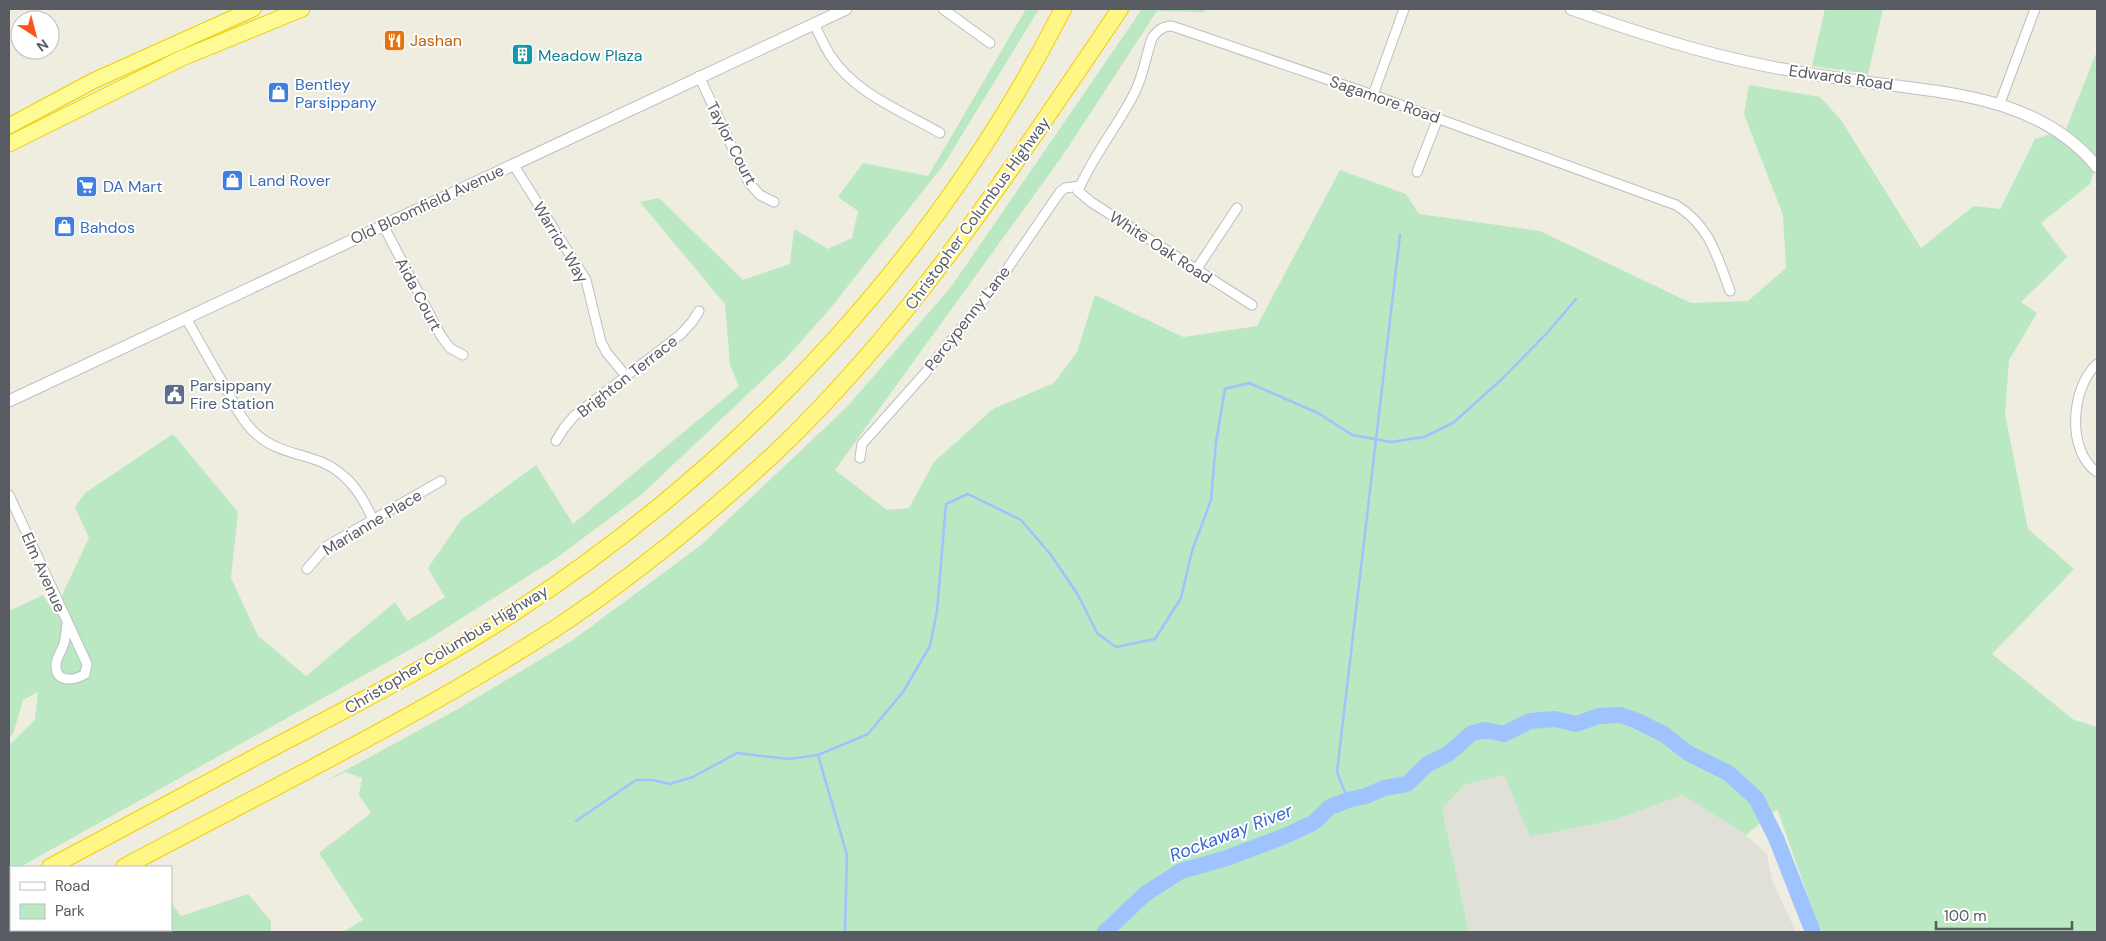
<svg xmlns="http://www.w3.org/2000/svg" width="2106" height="941" font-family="'DM Sans',sans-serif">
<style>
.industrial{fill:#e1e0d8}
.green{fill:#b9e8c2}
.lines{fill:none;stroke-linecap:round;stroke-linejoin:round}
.stream{stroke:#9ec3ff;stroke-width:2.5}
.river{stroke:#9ec3ff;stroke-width:16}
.minor-casing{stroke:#bdbec5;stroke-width:11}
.tertiary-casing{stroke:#bdbec5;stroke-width:13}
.trunk-casing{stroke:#edcf00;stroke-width:17}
.motorway-casing{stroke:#edcf00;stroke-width:18}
.minor{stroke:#fff;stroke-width:9}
.tertiary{stroke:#fff;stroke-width:11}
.trunk{stroke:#fefb94;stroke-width:15}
.motorway{stroke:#fff785;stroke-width:16}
.labels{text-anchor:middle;stroke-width:4;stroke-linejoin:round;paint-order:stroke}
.food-label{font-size:16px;fill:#c56008;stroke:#fff;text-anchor:start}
.culture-label{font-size:16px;fill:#0d838f;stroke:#fff;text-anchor:start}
.street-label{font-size:16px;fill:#595b63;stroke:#fff}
.shop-label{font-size:16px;fill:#366cbe;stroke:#fff;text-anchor:start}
.service-label{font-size:16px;fill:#4e5e75;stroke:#fff;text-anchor:start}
.water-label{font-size:18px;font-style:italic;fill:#3664cd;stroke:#fff}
</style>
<rect width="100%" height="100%" fill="#eeede0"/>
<path class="industrial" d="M1504 775 1530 837 1614 820 1683 795 1746 835 1767 854 1772 880 1796 932H1469L1442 809 1464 785Z"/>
<g class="green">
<path d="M1026 9H1039L944 164 829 310 786 358 641 495 555 559 427 640 20 867H11V872L9 873V745L35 720 38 692 23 700 13 734 9 737V611L43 595 54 612 89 538 75 507 85 493 173 434 238 512 231 578 258 636 306 676 395 602 407 621 445 597 428 568 461 520 536 465 573 524 739 386 730 365 725 304 640 202 659 198 743 280 790 264 794 229 828 249 852 238 858 211 838 197 863 163 928 176Z"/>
<path d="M1142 9H1205L1204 12 1157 11 1063 155 835 470 887 510 909 508 934 462 993 409 1054 383 1077 352 1095 295 1183 337 1257 326 1340 170 1406 194 1419 214 1540 231 1691 303 1748 301 1786 268 1783 215 1744 114 1749 85 1820 97 1841 120 1921 248 1974 206 2000 209 2035 139 2066 129 2097 51V161L2090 184 2041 223 2067 257 2021 302 2037 313 2009 360 2005 414 2028 529 2074 569 1992 654 2074 720 2097 727V932H1823L1817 922 1777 809 1746 835 1683 795 1614 820 1530 837 1504 775 1464 785 1442 809 1469 932H343L363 920 319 853 371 813 359 795 362 778 345 772 322 783 458 709 573 640 701 545 846 408 951 287Z"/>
<path d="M1825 9H1883L1868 74 1812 66Z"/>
<path d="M248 894 271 921V932H92L96 930H171V902L181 916Z"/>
</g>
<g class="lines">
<g class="stream">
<path d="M818 755 847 855 845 932"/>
<path d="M1348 800 1337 772 1400 235"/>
<path d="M576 821 636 780H653L670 784 693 777 737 753 788 759 818 755 868 734 903 692 930 646 937 611 946 504 968 494 1021 520 1051 555 1078 595 1097 633 1116 647 1155 639 1181 598 1192 551 1211 500 1216 442 1225 389 1249 383 1318 413 1352 435 1391 442 1424 437 1453 423 1502 379 1548 332 1576 299"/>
</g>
<path class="river" d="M1105 932 1145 894 1181 871 1227 858 1285 836 1313 823 1330 807 1348 800 1366 796 1384 788 1407 784 1428 764 1448 754 1472 733 1485 730 1504 734 1530 721 1555 719 1576 724 1599 716 1620 715 1635 720 1665 735 1688 753 1728 773 1756 798 1776 838 1813 932"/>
<defs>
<g id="minor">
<path d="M943 9 990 43"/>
<path d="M814 24C819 34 824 45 830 55 854 93 902 111 940 133"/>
<path d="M699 76 749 183 760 195 774 202"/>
<path d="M1373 95 1404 9"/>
<path d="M2000 103 2035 9"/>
<path d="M513 164 586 280 601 342 607 353 626 376"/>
<path d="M1417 172 1438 118"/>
<path d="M383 225 441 336 450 348 463 355"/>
<path d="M1196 270 1237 208"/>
<path d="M1252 305 1091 202 1078 191C1092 157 1117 127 1134 94 1143 77 1146 56 1152 38 1158 30 1163 26 1172 26L1373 95 1676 205C1710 226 1717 256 1730 291"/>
<path d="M186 318C199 341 212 365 226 388 234 404 242 421 255 433 271 448 290 452 310 458 343 467 360 490 373 520"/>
<path d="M2097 364C2071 387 2066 451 2097 472"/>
<path d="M556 441 564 428 574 416 680 335 692 322 699 311"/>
<path d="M860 458 862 444 926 372 1001 278 1060 192 1065 188 1080 186"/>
<path d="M9 495 87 664 85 674C74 681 55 683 56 665 56 658 61 652 63 646 66 639 66 630 67 623"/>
<path d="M307 569 327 546 441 481"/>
</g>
<g id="tertiary">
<path d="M1571 9C1632 31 1694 51 1757 64 1795 72 1834 78 1873 83 1953 93 2042 99 2097 167"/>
<path d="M9 401 846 9"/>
</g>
<g id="trunk">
<path d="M9 126 93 81 253 9"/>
<path d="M9 144 182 58 302 9"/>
</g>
<g id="motorway">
<path d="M50 867C126 827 202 785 278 745 358 703 440 661 515 612 746 461 938 254 1063 9"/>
<path d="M124 867C270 789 420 716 559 626 635 575 707 516 774 454 912 323 1014 165 1120 9"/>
<path d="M9 889 11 888"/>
<path d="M9 928 11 927"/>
</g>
</defs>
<use href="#minor" class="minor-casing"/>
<use href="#tertiary" class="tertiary-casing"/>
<use href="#trunk" class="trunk-casing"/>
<use href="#motorway" class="motorway-casing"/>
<use href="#minor" class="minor"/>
<use href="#tertiary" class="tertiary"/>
<use href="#trunk" class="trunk"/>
<use href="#motorway" class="motorway"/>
</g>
<defs>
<symbol id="restaurant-square" viewBox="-11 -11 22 22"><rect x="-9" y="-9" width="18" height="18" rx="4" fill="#e8710a" stroke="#fff"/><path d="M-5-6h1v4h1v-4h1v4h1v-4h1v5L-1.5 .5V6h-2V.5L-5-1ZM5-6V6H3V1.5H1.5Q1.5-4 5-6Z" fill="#fff"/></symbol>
<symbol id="building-square" viewBox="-11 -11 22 22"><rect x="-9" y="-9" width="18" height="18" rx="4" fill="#0f9aa8" stroke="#fff"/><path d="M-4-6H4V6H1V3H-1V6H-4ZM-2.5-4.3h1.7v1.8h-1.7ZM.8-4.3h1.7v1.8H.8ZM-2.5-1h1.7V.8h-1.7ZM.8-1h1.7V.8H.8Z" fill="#fff"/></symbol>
<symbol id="shop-square" viewBox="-11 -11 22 22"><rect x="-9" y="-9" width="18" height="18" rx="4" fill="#3f7fe0" stroke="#fff"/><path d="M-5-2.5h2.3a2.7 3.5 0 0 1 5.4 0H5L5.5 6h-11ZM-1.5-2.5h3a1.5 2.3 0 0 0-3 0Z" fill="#fff"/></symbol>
<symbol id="supermarket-square" viewBox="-11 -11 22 22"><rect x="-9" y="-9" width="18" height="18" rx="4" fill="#3f7fe0" stroke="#fff"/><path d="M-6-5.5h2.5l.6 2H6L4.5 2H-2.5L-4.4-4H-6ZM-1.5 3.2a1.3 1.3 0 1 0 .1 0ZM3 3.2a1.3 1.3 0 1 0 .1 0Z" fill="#fff"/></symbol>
<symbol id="civic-square" viewBox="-11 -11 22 22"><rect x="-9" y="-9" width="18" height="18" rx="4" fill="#5c6f8a" stroke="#fff"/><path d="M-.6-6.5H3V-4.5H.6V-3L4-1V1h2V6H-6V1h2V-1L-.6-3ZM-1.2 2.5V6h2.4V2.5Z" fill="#fff"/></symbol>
</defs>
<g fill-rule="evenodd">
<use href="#restaurant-square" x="382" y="28" width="25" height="25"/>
<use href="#building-square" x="510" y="42" width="25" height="25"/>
<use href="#shop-square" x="266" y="80" width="25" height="25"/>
<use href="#shop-square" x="220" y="168" width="25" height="25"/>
<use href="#supermarket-square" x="74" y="174" width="25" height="25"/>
<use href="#shop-square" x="52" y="214" width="25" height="25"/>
<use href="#civic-square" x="162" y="382" width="25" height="25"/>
</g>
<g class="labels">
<g class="food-label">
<text x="410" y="46">Jashan</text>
</g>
<g class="culture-label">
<text x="538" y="61">Meadow Plaza</text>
</g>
<g class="street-label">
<text transform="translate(1841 77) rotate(8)" y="6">Edwards Road</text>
<text transform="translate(1385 99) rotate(19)" y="6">Sagamore Road</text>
<text transform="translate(732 143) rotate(63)" y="6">Taylor Court</text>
<text transform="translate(427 204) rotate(-25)" y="6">Old Bloomfield Avenue</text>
<text transform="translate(977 213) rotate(-54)" y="6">Christopher Columbus Highway</text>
<text transform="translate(561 242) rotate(59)" y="6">Warrior Way</text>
<text transform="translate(1161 247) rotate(33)" y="6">White Oak Road</text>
<text transform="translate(419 294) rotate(62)" y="6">Aida Court</text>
<text transform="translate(967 318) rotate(-52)" y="6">Percypenny Lane</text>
<text transform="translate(627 376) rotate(-38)" y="6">Brighton Terrace</text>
<text transform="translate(372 522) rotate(-31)" y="6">Marianne Place</text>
<text transform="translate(44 572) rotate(66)" y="6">Elm Avenue</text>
<text transform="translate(446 649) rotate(-31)" y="6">Christopher Columbus Highway</text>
</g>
<g class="shop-label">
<text x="295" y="90">Bentley<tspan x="295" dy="18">Parsippany</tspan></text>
<text x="249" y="186">Land Rover</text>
<text x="103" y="192">DA Mart</text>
<text x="80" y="233">Bahdos</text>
</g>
<g class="service-label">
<text x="190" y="391">Parsippany<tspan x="190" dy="18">Fire Station</tspan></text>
</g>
<g class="water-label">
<text transform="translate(1231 833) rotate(-21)" y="6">Rockaway River</text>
</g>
</g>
<rect width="2106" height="941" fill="none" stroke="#595b63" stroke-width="20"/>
<rect x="10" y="866" width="162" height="65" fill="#ffffff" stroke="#bdbdc1"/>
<rect x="20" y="882" width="25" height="8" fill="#ffffff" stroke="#bdbdc1"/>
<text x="55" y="891" font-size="15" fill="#595b63">Road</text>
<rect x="20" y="904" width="25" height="15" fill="#b9e8c2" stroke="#bdbdc1"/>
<text x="55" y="916" font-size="15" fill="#595b63">Park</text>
<g transform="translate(35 35) rotate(144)"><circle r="24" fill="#ffffff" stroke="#bdbdc1"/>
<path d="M0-4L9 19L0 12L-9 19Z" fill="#f9551a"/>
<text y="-8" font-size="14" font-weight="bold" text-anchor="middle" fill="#595b63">N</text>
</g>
<path d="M1936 921v8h136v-8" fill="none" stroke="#595b63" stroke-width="2.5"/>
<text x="1944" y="921" font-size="15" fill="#595b63" stroke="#ffffff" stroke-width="4" paint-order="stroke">100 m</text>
</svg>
